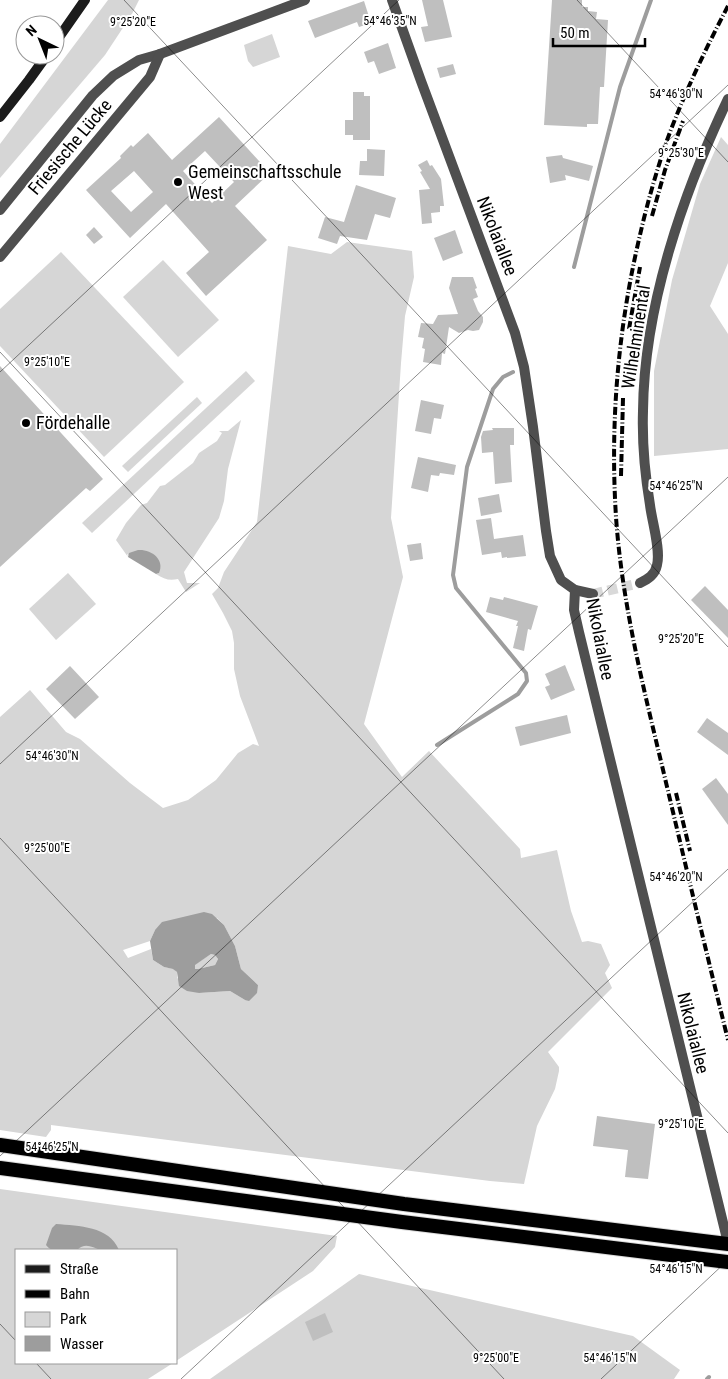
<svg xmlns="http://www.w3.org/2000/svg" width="728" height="1379" font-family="'Roboto Condensed',sans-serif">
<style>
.green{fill:#d6d6d6;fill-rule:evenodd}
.water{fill:#9d9d9d;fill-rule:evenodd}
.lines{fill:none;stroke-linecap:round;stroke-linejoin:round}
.stream{stroke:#9d9d9d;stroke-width:4}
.building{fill:#bfbfbf;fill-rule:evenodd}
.tertiary-tunnel{stroke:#d9d9d9;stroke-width:10;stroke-dasharray:10 5;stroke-linecap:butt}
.trunk-casing{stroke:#dbdbdb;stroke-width:16}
.minor{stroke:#4f4f4f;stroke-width:10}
.tertiary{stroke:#4f4f4f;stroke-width:10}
.secondary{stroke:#1c1c1c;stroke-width:10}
.trunk{stroke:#000;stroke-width:14}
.rail{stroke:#000;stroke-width:4;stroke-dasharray:8 2.5 1 2.5;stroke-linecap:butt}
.ticks{fill:none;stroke:#000;stroke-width:1;stroke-opacity:0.45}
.poi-dot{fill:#000;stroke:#fff;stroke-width:2}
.labels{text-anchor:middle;stroke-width:4;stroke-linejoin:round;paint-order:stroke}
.street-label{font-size:18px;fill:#000;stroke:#fff}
.poi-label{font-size:18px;fill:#000;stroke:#fff;text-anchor:start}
.ticks-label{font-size:12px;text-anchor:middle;fill:#000;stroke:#fff;stroke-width:4;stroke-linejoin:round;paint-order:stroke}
</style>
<rect width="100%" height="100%" fill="#fff"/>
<g class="green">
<path d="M108 0H139L132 14 105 55 0 178V144Z"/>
<path d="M272 34 280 57 253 67 248 61 244 45Z"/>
<path d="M721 137 728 145V263L710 306 728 334V449L654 456V371L672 280 700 184Z"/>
<path d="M347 242 412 251 414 277 405 316 401 363 391 518 403 577 364 724 402 777 429 751 520 849 521 858 557 850 571 911 582 942 588 941 601 944 610 965 605 973 612 988 548 1052 559 1067V1071L555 1089 537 1126 524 1184 490 1181 51 1125V1130L46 1137 0 1130V717L30 690 66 732 80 739 130 783 163 808 188 800 216 780 238 753 253 744 259 746 240 696 234 669V643L232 631 223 613 212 594 218 588 224 572 257 522 288 246 331 254ZM217 918 224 925 235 946 241 969 258 985 245 1000 230 991 199 993 177 978V972L174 969 164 967 153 960 151 949 128 958 123 950 150 941 155 930Z"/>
<path d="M61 252 184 382 104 457 0 346V309Z"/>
<path d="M163 260 219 320 178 357 123 297Z"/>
<path d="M246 371 255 381 92 533 82 523Z"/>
<path d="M197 397 202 403 128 472 122 466Z"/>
<path d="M241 420 228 469 224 501 219 518 184 572 187 583H200L186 592 178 579C169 581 164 579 156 574L159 573 127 554 128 557 116 540 126 523 141 505 147 503 160 486 165 485 193 463 199 453 217 441 222 433 219 431H228Z"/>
<path d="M68 573 96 604 56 640 29 609Z"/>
<path d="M211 954 215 955 218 959 215 965 198 969H195L194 965Z"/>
<path d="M0 1189 337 1236 335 1247 313 1271 176 1361V1250H16V1363H173L148 1379H0Z"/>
<path d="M359 1274 633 1336 680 1370 674 1379H210Z"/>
</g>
<g class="water">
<path d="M138 550C151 549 165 559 159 573L156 574 128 557 129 553Z"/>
<path d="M204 912 212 914 224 925 235 946 241 969 258 985 257 993 249 1001 245 1000 230 991 199 993 187 991 179 986 177 972 173 969 164 967 153 960 150 941 155 930 162 922ZM211 954 215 955 218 959 215 965 198 969H195V965Z"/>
<path d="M56 1224C79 1226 109 1226 119 1250 113 1250 106 1251 101 1250 92 1247 85 1242 77 1250 67 1250 52 1254 46 1245L52 1228Z"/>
</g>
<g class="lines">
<g class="stream">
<path d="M574 267 620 87 651 0"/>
<path d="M437 745 518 694 527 681 526 673 456 588 453 575 467 467 493 389 503 377 513 372"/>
<path d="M707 1379 709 1377"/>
</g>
</g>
<g class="building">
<path d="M422 0H443L452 37 425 42 421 27 428 26Z"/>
<path d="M552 0H582V7H588V11L597 12 596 19 608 20 604 87H600L598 124H587V127L544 125Z"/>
<path d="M364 1 371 23 359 27 357 22 315 38 308 21Z"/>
<path d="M388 43 396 68 379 74 374 61 368 63 364 52Z"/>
<path d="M453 64 456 74 440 78 437 68Z"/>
<path d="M353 92H364V96H370V140H353V135H345V120H353Z"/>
<path d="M219 117 270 173 235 206 267 240 206 296 186 273 209 252 166 204 130 238 86 190 121 158 120 156 131 145 133 147 148 133 172 160ZM205 151 234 182 212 203 183 171ZM134 171 153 192 131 212 111 191Z"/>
<path d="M367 149 385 150 384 176 359 175 360 161H367Z"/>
<path d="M562 155 563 158 593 166 589 181 565 175 566 180 550 183 546 157Z"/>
<path d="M427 160 430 166 432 165 441 179 444 206H440V212L431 213 432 223 422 224 419 190 430 189 420 172 422 171 418 165Z"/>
<path d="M356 185 396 198 390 218 375 214 367 240 340 236 337 244 318 238 325 217 344 222Z"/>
<path d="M94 227 103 237 94 244 86 235Z"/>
<path d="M455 230 463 253 443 261 434 238Z"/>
<path d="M452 277H473L477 288 475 289 478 297 473 299 478 311 483 317V322L479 330 473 331 468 330 459 333 449 327 445 354 442 353 441 365 423 362 425 349 422 348 424 338 418 337 421 323 433 324 438 315 458 314 449 288Z"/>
<path d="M0 366 103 479 90 491 86 488 0 567Z"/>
<path d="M421 400 444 405 441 419 434 418 431 434 415 431Z"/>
<path d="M492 428H514V445H510L512 482 495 484 493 452 482 453 481 437 483 431 493 430Z"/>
<path d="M418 457 456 465 454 475 440 473 439 476 431 475 428 492 411 488Z"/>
<path d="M499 494 502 512 481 516 478 498Z"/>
<path d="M491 518 494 539 523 535 526 556 507 558V557L502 558 501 552 482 555 476 520Z"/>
<path d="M421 543 423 559 410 561 407 545Z"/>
<path d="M705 586 728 610V638L691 600Z"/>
<path d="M490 597 503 600 504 597 538 606 531 630 528 629 524 651 513 648 518 626H516L518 621 486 612Z"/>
<path d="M565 665 575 690 551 700 545 687 550 685 545 674Z"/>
<path d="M70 666 99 697 75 719 46 689Z"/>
<path d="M567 715 571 733 520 746 515 727Z"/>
<path d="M707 718 728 733V755L697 732Z"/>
<path d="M716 778 728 794V825L702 789Z"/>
<path d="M597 1116 655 1124 648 1179 625 1177 628 1150 593 1146Z"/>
<path d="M325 1313 333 1332 313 1341 305 1322Z"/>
</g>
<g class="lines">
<path class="tertiary-tunnel" d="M593 594 640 583"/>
<defs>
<g id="trunk">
<path d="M0 1145 404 1204 728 1244"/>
<path d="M0 1168 402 1222 728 1262"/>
</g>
</defs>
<use href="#trunk" class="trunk-casing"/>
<g class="minor">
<path d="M0 210 93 95 113 76 139 60 160 54 305 0"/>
<path d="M0 257 150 77 160 54"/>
<path d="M575 590 574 610 579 632 728 1243"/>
</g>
<g class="tertiary">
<path d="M392 0 421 81 515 333 524 367 533 427 546 531 550 556 561 580 575 590 593 594"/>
<path d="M640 583C648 579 655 575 657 565 661 550 652 522 650 505 645 475 642 442 643 411 644 306 683 193 728 99"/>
</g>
<g class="secondary">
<path d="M55 43 85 0"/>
<path d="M0 117 29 80 47 55"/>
</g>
<use href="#trunk" class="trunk"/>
<g class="rail">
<path d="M728 6C705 50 683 96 666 143 656 173 647 204 640 235 618 328 610 422 616 517 622 604 644 690 664 774 685 863 706 951 728 1040"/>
<path d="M652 216 665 170 683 121"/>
<path d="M629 329 640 267"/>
<path d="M621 476 623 398"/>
<path d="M676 793 690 851"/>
</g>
</g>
<path class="ticks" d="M124 0 728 647M577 0 728 162M0 352 728 1133M0 372 399 0M0 764 728 85M0 838 504 1379M0 1156 728 477M0 1324 16 1341M36 1363 51 1379M181 1379 728 869M601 1379 728 1260"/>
<g class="poi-dot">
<circle cx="178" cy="182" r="5"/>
<circle cx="26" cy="423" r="5"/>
</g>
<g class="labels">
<g class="street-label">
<text transform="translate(70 147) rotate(-50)" y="6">Friesische Lücke</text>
<text transform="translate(497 236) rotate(69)" y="6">Nikolaiallee</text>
<text transform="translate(636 337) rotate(-81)" y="6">Wilhelminental</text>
<text transform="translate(600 639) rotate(79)" y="6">Nikolaiallee</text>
<text transform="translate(693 1033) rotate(76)" y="6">Nikolaiallee</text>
</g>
<g class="poi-label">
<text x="188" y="178">Gemeinschaftsschule<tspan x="188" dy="21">West</tspan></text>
<text x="36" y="429">Fördehalle</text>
</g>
</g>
<g class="ticks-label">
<text x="390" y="25">54°46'35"N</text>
<text x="133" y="26">9°25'20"E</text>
<text x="676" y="98">54°46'30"N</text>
<text x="681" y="157">9°25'30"E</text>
<text x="47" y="366">9°25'10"E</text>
<text x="676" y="490">54°46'25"N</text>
<text x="681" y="643">9°25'20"E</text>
<text x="52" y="760">54°46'30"N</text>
<text x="47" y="852">9°25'00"E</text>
<text x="676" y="881">54°46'20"N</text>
<text x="681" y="1128">9°25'10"E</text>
<text x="52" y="1151">54°46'25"N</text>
<text x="676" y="1273">54°46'15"N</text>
<text x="496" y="1362">9°25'00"E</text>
<text x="610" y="1362">54°46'15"N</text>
</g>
<rect x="15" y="1249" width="162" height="115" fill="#ffffff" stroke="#999999"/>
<rect x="25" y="1265" width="25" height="8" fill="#1c1c1c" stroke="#999999"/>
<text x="60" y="1274" font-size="15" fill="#000000">Straße</text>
<rect x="25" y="1290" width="25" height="8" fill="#000000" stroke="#999999"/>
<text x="60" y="1299" font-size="15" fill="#000000">Bahn</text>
<rect x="25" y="1312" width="25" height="15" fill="#d6d6d6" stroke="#999999"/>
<text x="60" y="1324" font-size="15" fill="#000000">Park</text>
<rect x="25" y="1336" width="25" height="15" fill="#9d9d9d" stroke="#999999"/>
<text x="60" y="1349" font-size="15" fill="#000000">Wasser</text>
<g transform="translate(40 40) rotate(317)"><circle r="24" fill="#ffffff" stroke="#999999"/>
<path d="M0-4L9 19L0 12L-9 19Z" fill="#000000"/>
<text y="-8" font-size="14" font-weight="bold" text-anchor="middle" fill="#000000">N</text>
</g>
<path d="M553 38v8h92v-8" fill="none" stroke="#000000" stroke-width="2.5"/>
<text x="560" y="38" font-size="15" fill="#000000" stroke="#ffffff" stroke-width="4" paint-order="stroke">50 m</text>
</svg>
